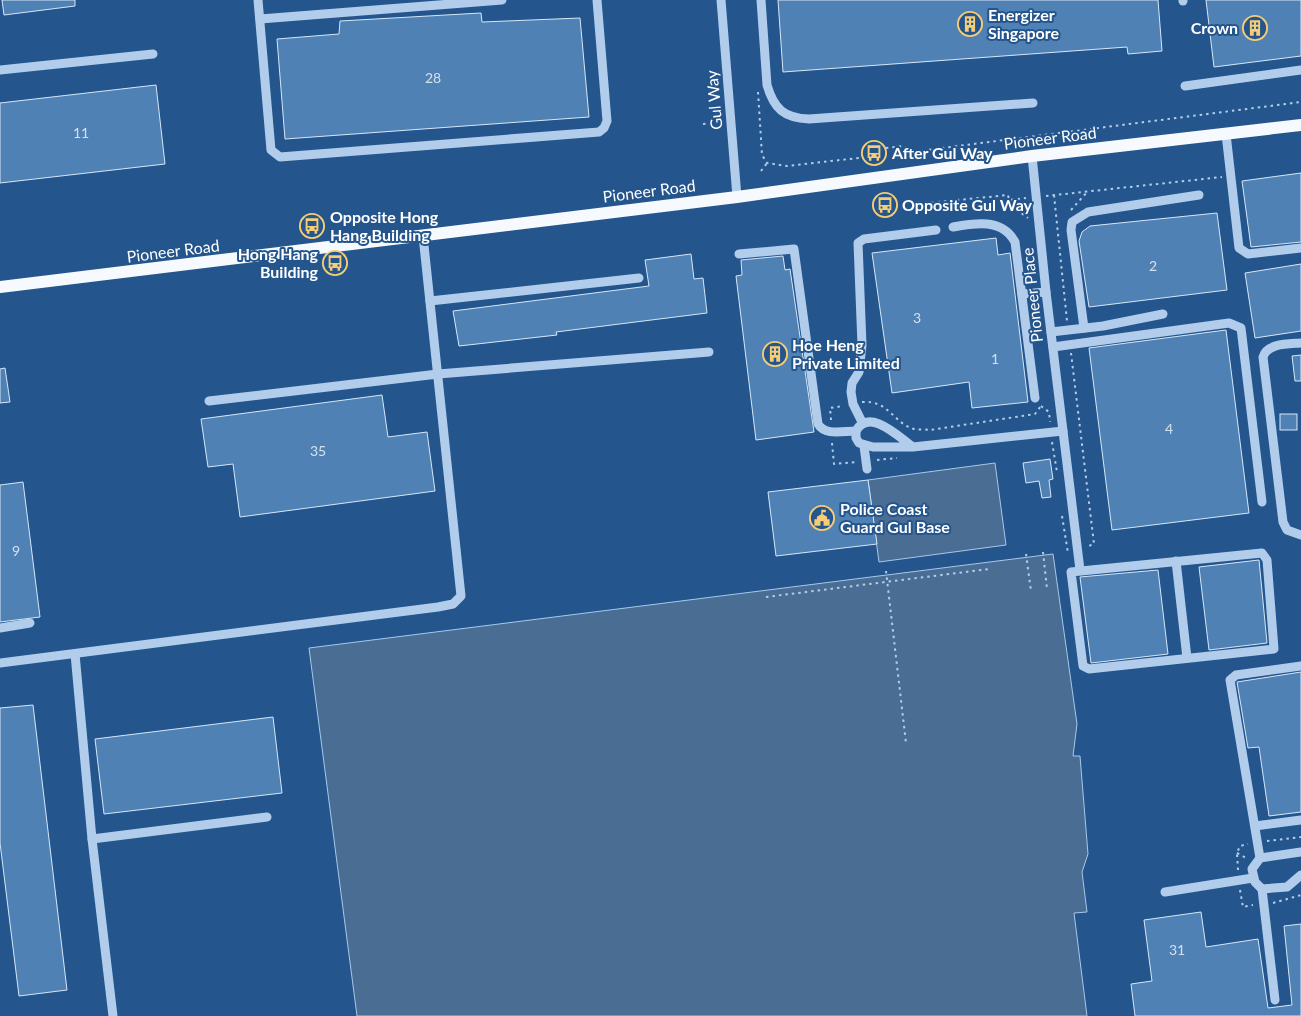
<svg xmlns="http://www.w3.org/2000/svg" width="1301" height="1016" font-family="Lato,sans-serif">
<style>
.water{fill:#4a6d94;stroke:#a6c9ec}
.building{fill:#5081b5;stroke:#d6e7f8}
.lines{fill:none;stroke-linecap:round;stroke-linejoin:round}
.path{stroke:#b2cdeb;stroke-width:2;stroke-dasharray:2.5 4;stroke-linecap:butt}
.minor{stroke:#b2cdeb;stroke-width:9}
.major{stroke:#f6fafe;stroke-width:12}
.labels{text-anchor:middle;stroke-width:4;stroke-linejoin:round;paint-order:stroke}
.number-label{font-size:14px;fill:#d3e0ec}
.poi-label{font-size:16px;font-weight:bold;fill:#fff;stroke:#24558c;text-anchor:start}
.street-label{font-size:16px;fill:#fff;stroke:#24558c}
</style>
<rect width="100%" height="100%" fill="#24558c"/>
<g class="water">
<path d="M995 463 1006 545 879 562 868 480Z"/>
<path d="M1053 554 1077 724 1073 756H1080L1088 854 1082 872 1087 912 1074 913 1087 1016H357L309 648Z"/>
</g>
<g class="building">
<path d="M2 0H75V6L4 15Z"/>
<path d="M778 0H1158L1162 51 1128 54 1127 47 783 72Z"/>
<path d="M1206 0H1301V56L1214 67Z"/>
<path d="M481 13 482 22 580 18 589 117 285 139 277 39 339 34 340 21Z"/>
<path d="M156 85 165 164 0 183V103Z"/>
<path d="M1301 173V242L1251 247 1242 181Z"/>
<path d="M1217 213 1227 290 1089 307 1079 241 1082 232 1090 226Z"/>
<path d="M996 238 998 255 1010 253 1028 402 972 408 969 382 892 393 872 253Z"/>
<path d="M691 254 694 279 703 278 707 313 556 332 557 335 459 346 453 311 649 286 645 260Z"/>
<path d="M783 256 785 270 790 269 814 432 756 440 736 276 742 275 741 260Z"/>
<path d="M1301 264V331L1255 338 1245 273Z"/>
<path d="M1226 330 1249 513 1112 530 1089 348Z"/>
<path d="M1301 355V381H1295L1292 356Z"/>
<path d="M5 368 10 402 0 403V369Z"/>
<path d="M382 395 388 437 427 432 435 491 240 517 233 464 208 467 201 419Z"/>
<rect x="1280" y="414" width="17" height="16"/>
<path d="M1050 459 1053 479 1049 480 1051 497 1042 498 1039 481 1026 483 1023 463Z"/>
<path d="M868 480 877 544 776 556 768 492Z"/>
<path d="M23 482 40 617 0 622V485Z"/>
<path d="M1259 560 1267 643 1209 650 1199 567Z"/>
<path d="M1158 570 1168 654 1091 663 1080 577Z"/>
<path d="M1301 672V812L1269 816 1259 747 1248 748 1237 682Z"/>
<path d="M33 705 67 990 19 996 0 843V708Z"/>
<path d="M273 717 282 793 104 814 95 739Z"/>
<path d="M1201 912 1206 947 1258 939 1268 1008 1292 1005 1284 926 1301 924V1016H1135L1131 984 1152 981 1144 920Z"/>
</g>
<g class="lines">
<g class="path">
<path d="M758 92 762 155 767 163 787 166 867 157 877 149 904 146 911 152 1301 102"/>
<path d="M703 124 721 122"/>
<path d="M761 171 767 163"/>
<path d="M1054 195 1067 321"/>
<path d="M1046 196 1222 177"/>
<path d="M1009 200 1010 205 1028 218"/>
<path d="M905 202 928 203 1008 195 1009 200 1026 198"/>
<path d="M1071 210 1088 191"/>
<path d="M1034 302 1037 327"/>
<path d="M1071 353 1094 544 1086 547"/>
<path d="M862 402C889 400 893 423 914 429 919 430 925 429 930 430L1035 414 1041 406"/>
<path d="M1041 406 1049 412 1050 422"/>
<path d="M831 420 830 408 843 406"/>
<path d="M1052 442 1057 472"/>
<path d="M832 443 834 464 857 462"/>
<path d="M877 460 897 458"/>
<path d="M1062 516 1068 553"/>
<path d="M1043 552 1047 589"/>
<path d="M1026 554 1031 591"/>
<path d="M886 571 906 743"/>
<path d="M766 597 989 569"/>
<path d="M1267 841 1301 837"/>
<path d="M1237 853 1248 859"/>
<path d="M1238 870 1237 853 1240 846 1248 844"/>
<path d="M1240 890 1243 907 1253 905"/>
<path d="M1273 903 1301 895"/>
</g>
<g class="minor">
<path d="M258 0 271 150 280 157 599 132 604 128 607 121 597 0"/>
<path d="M721 0 737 197"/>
<path d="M761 0 767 85C774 109 784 118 809 119L1033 103"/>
<path d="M1183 0V1"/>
<path d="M260 19 502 0"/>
<path d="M0 70 153 54"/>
<path d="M1185 86 1301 70"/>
<path d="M1226 134 1239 248 1248 254 1301 248"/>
<path d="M1032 156 1046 292 1080 570"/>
<path d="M953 227C975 223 1002 218 1015 242L1035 398"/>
<path d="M739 254 794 249 818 424C825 436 843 431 856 431"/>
<path d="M1022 294 1046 292"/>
<path d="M430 301 639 278"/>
<path d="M1084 328 1071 230 1072 222 1088 212 1199 195"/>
<path d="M1051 332 1103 326 1163 314"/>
<path d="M1301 343C1289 344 1267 343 1263 357L1283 522 1287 530 1301 535"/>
<path d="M1053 347 1229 323 1241 328 1262 502"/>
<path d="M209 401 438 374 709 352"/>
<path d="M862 422 853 404 851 392 852 383 859 372 862 345 858 243 864 239 936 230"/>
<path d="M864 446 867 469"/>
<path d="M913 447C899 437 869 407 856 431V438L859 443 873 447H913L1063 431"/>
<path d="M1262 553 1267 560 1274 649 1089 669 1083 666 1071 572Z"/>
<path d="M1176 561 1187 658"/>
<path d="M0 628 30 623"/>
<path d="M75 654 92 839 113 1016"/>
<path d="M0 663 438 607 453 604 461 596 423 236"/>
<path d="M1255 826 1301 820"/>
<path d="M92 839 267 817"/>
<path d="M1301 852 1260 858 1252 869 1255 882 1262 889 1287 887 1301 875"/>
<path d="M1260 858 1230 680 1236 675 1301 666"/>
<path d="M1262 889 1275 1000"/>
<path d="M1165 892 1253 878"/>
</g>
<path class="major" d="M0 287 737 197 1032 156 1301 125"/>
</g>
<defs>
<symbol id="building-ring" viewBox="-11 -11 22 22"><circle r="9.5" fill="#24558c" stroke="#f6cc75" stroke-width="1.5"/><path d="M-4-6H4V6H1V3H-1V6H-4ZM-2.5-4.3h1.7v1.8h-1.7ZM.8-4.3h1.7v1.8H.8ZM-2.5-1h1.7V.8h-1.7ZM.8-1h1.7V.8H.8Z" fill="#f6cc75"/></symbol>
<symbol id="bus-ring" viewBox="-11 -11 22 22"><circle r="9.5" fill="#24558c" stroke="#f6cc75" stroke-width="1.5"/><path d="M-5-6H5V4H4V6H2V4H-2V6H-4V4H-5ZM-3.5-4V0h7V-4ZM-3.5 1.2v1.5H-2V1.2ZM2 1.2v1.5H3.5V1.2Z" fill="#f6cc75"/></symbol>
<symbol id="civic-ring" viewBox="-11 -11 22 22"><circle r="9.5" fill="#24558c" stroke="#f6cc75" stroke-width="1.5"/><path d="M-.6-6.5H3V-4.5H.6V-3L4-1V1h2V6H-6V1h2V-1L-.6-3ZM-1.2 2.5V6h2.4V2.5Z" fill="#f6cc75"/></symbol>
</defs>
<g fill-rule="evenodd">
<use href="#building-ring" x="956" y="10" width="28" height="28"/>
<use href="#building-ring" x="1241" y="14" width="28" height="28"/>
<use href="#bus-ring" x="860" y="139" width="28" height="28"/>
<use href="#bus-ring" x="871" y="191" width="28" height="28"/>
<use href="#bus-ring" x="298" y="212" width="28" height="28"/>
<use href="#bus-ring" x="321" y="249" width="28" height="28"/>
<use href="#building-ring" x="761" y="340" width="28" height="28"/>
<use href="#civic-ring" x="808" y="504" width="28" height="28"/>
</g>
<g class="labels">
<g class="number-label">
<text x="433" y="83">28</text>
<text x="81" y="138">11</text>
<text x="1153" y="271">2</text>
<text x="917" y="323">3</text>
<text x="995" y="364">1</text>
<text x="1169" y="434">4</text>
<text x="318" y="456">35</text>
<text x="16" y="556">9</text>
<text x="1177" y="955">31</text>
</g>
<g class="poi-label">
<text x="988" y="21">Energizer<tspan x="988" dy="18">Singapore</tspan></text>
<text x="1238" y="34" text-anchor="end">Crown</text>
<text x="892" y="159">After Gul Way</text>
<text x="902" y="211">Opposite Gul Way</text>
<text x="330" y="223">Opposite Hong<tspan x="330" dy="18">Hang Building</tspan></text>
<text x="318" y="260" text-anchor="end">Hong Hang<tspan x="318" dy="18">Building</tspan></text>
<text x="792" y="351">Hoe Heng<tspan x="792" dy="18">Private Limited</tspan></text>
<text x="840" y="515">Police Coast<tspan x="840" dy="18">Guard Gul Base</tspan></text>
</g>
<g class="street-label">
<text transform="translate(714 100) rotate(-95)" y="6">Gul Way</text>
<text transform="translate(1050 138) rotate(-7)" y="6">Pioneer Road</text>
<text transform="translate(649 191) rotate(-7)" y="6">Pioneer Road</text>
<text transform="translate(173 251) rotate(-7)" y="6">Pioneer Road</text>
<text transform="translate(1032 295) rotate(-96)" y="6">Pioneer Place</text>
</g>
</g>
</svg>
